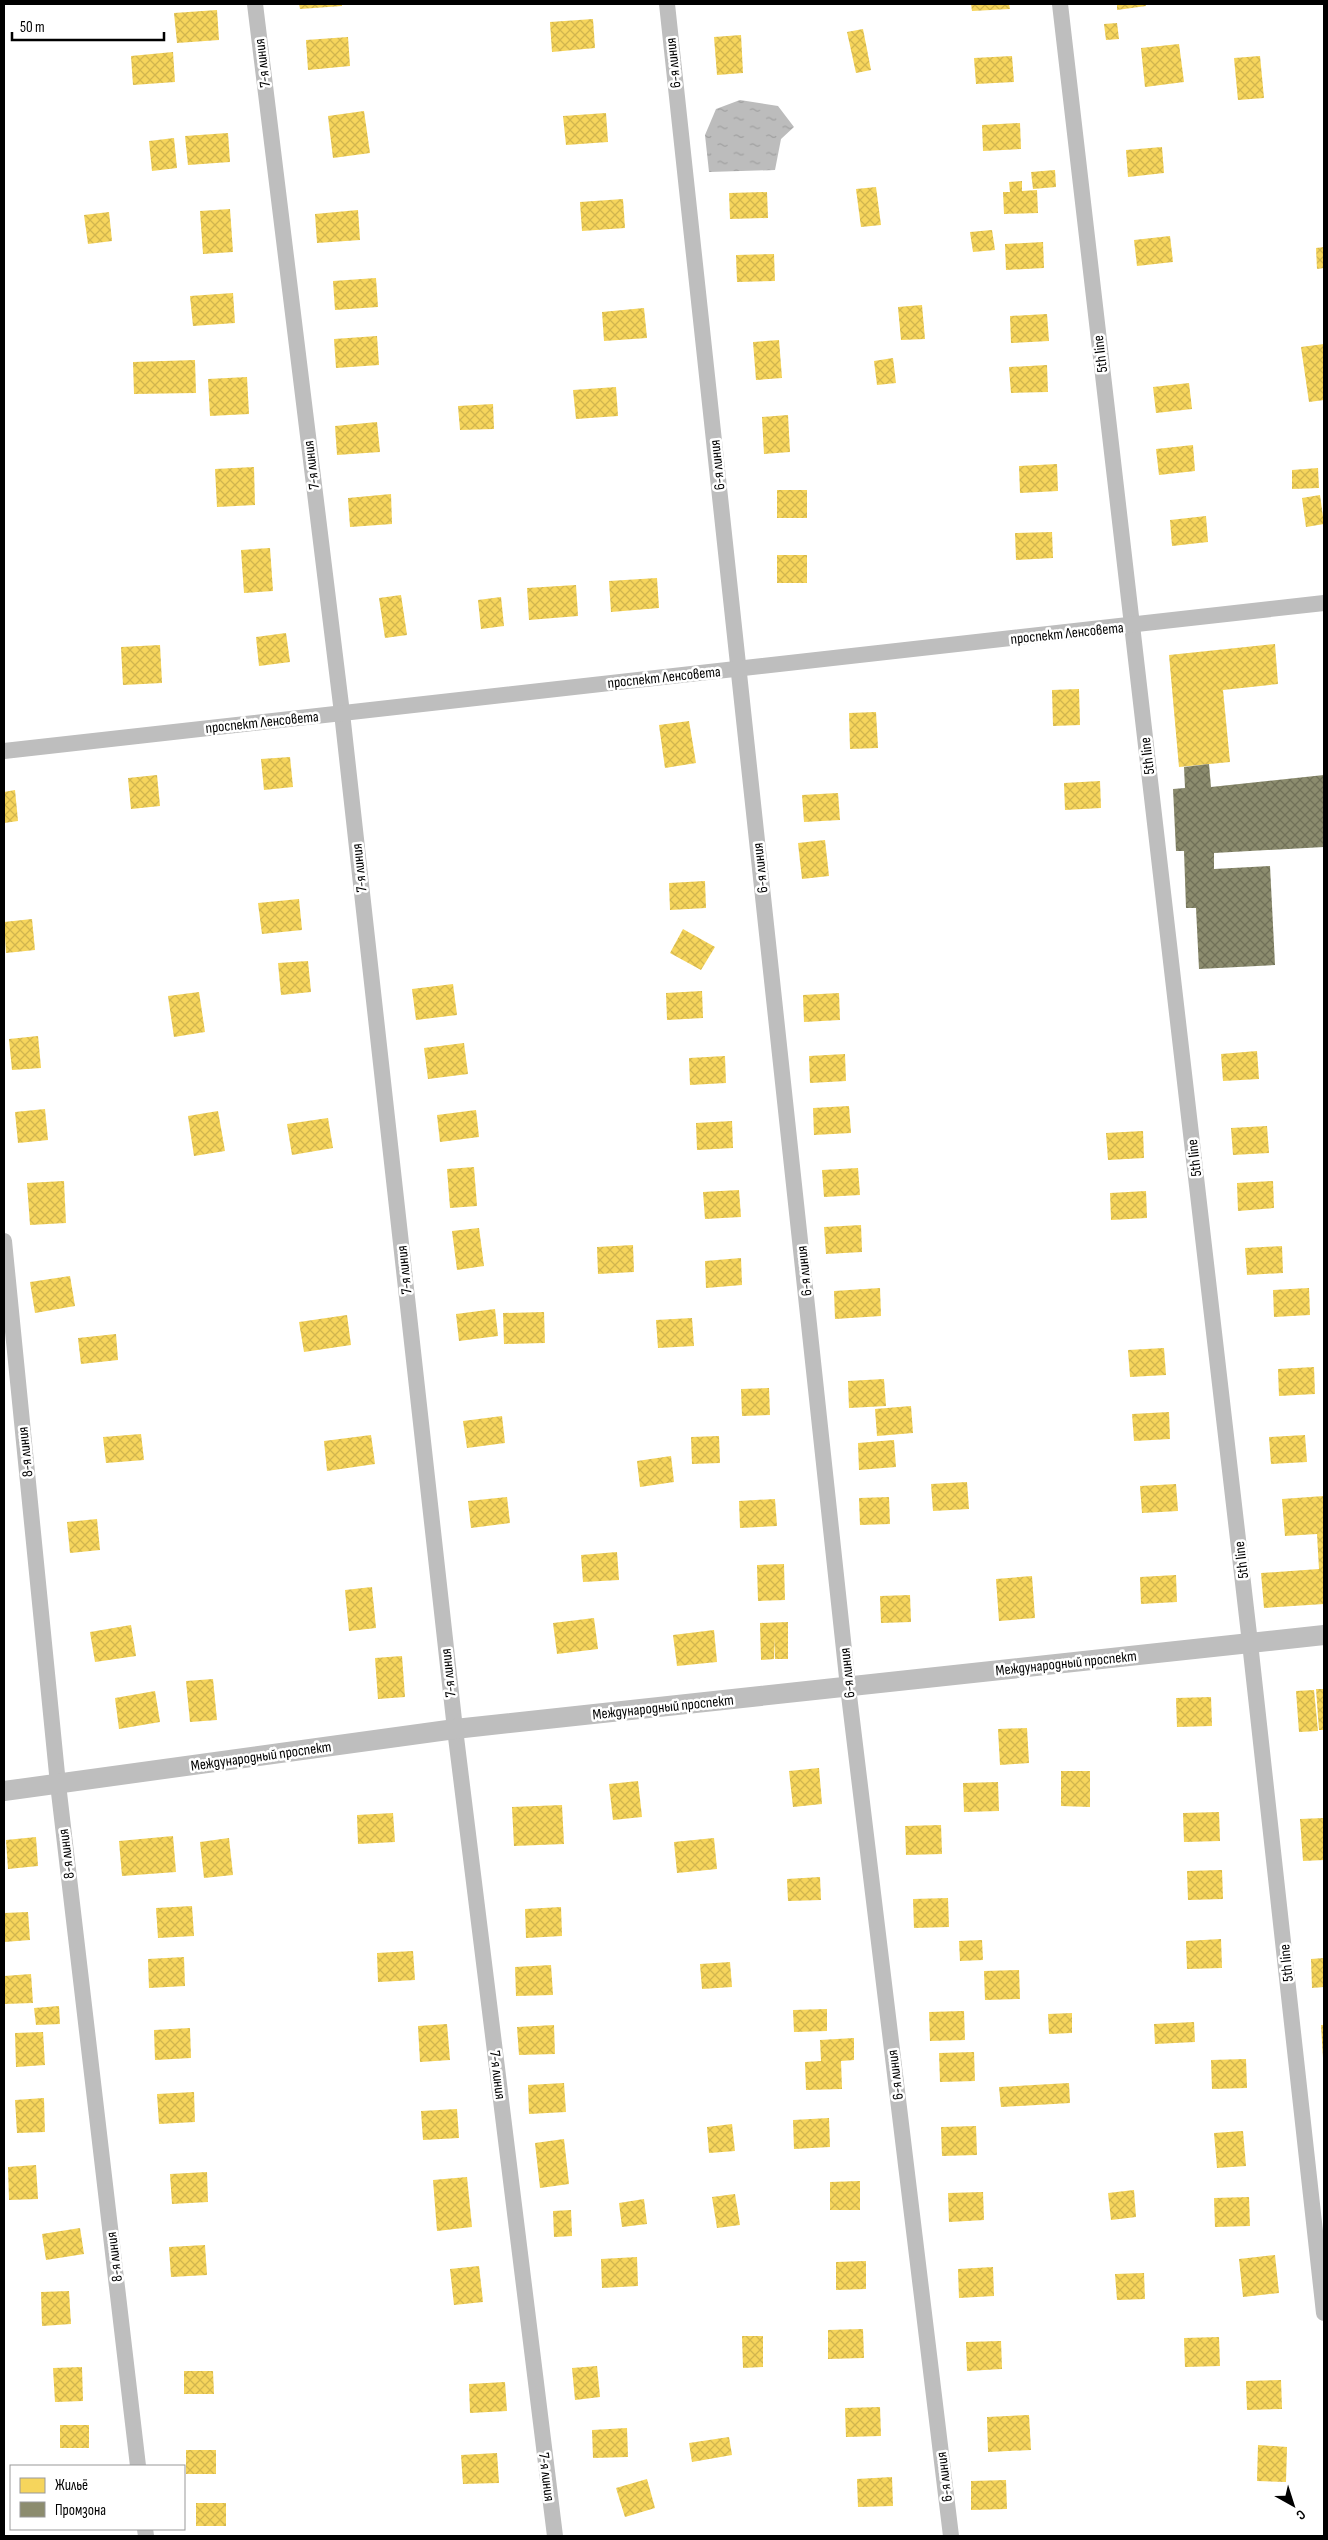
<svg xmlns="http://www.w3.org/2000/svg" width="1328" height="2540" font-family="'Sofia Sans Condensed',sans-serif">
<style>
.water{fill:url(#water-ripples)}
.homes{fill:url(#homes-cross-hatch)}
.industry{fill:url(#industry-cross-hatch)}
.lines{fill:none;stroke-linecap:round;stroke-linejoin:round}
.minor{stroke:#bebebe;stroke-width:16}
.tertiary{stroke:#bebebe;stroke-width:20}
.labels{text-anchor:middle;stroke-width:5;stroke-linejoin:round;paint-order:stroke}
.street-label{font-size:15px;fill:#000;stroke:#fff}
</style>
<defs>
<pattern id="water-ripples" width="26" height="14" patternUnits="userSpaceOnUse" patternTransform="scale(1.25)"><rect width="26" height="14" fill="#bcbcbc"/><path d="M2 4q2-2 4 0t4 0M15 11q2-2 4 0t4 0" fill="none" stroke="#a0a0a0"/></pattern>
<pattern id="homes-cross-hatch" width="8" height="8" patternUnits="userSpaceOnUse" patternTransform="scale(1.25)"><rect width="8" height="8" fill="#f6d55c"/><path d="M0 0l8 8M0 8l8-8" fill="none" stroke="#d1b54e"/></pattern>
<pattern id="industry-cross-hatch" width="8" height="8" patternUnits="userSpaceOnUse" patternTransform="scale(1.25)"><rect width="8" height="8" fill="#8c8c6e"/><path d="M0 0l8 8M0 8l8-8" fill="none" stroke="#707058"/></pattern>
</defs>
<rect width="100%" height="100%" fill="#fff"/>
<path class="water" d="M740 100 778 106 794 127 781 139 775 170 709 172 705 135 716 109Z"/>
<g class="homes">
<path d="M299 4H342V6L300 9Z"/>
<path d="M971 4H1009L1010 9 972 11Z"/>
<path d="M1117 4H1145L1146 6 1117 10Z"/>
<path d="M217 10 219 40 177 43 174 13Z"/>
<path d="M593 19 595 48 552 52 550 22Z"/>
<path d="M1117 23 1119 39 1106 40 1104 24Z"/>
<path d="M863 29 871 70 856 73 847 32Z"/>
<path d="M741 35 743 73 717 75 714 37Z"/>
<path d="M348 37 350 66 308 70 306 40Z"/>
<path d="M1179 44 1184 82 1145 87 1141 48Z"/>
<path d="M173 52 175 82 133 85 131 56Z"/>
<path d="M1012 56 1014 82 976 84 974 58Z"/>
<path d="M1260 56 1264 98 1238 100 1234 58Z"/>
<path d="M364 111 370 153 333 158 328 116Z"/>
<path d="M606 113 608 142 566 145 563 116Z"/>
<path d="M1020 123 1021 149 983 151 982 125Z"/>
<path d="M228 133 230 162 188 165 185 136Z"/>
<path d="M174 138 177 168 152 171 149 141Z"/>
<path d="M1162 147 1164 173 1128 177 1126 150Z"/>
<path d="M1055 170 1056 187 1033 189 1031 172Z"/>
<path d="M1022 181V191L1037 190 1038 213 1004 214 1003 192H1010L1009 182Z"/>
<path d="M876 187 881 225 861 227 856 189Z"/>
<path d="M767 192 768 218 730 219 729 193Z"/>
<path d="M623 199 625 228 582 231 580 202Z"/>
<path d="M230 209 233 252 203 254 200 211Z"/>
<path d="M358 210 360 240 317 243 315 214Z"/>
<path d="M109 212 112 241 88 244 84 215Z"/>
<path d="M992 230 995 250 973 252 970 232Z"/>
<path d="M1170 236 1173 262 1137 266 1134 240Z"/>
<path d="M1043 242 1044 268 1006 270 1005 244Z"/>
<path d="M1324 247V268L1317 269 1316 248Z"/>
<path d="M774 254 775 281 737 282 736 255Z"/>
<path d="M376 278 378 307 335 310 333 281Z"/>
<path d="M233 293 235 323 193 326 190 296Z"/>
<path d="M922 305 925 339 901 340 898 307Z"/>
<path d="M644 308 647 338 604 341 602 312Z"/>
<path d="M1047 314 1049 341 1011 343 1010 316Z"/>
<path d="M377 336 379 365 336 368 334 339Z"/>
<path d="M779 340 782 378 756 380 753 342Z"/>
<path d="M1324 344V400L1309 402 1301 347Z"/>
<path d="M893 358 896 383 877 385 874 361Z"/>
<path d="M195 360 196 393 134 394 133 362Z"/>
<path d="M1047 365 1048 392 1011 393 1009 367Z"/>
<path d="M247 377 249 414 210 416 208 379Z"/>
<path d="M1189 383 1192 409 1156 413 1153 387Z"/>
<path d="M616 387 618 416 576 419 573 390Z"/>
<path d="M493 404 494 429 460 430 458 406Z"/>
<path d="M788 415 790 452 764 454 762 417Z"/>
<path d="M377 422 380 452 337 455 335 426Z"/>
<path d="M1193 445 1195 471 1159 475 1156 449Z"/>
<path d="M1057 464 1058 491 1020 493 1019 466Z"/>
<path d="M254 467 255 505 217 507 215 469Z"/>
<path d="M1318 468 1319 488 1292 489V470Z"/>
<rect x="777" y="490" width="30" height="28"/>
<path d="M391 494 392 524 350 527 348 498Z"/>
<path d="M1320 495 1324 524 1306 527 1302 498Z"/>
<path d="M1206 516 1208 542 1172 546 1170 520Z"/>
<path d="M1052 532 1053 558 1016 560 1015 533Z"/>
<path d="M270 548 273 591 244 593 241 550Z"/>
<rect x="777" y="555" width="30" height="28"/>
<path d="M657 578 659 608 611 612 609 581Z"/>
<path d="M576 585 578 616 529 620 527 588Z"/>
<path d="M401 595 407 635 385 638 379 598Z"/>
<path d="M501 597 504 626 481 629 478 600Z"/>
<path d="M286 633 290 662 259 666 256 637Z"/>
<path d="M1275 644 1278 684 1223 690 1230 762 1179 767 1169 655Z"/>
<path d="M160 645 162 683 123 685 121 647Z"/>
<path d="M1079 689 1080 725 1053 726 1052 690Z"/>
<path d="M876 712 878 748 850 749 849 713Z"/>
<path d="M689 721 696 763 665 768 659 725Z"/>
<path d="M290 757 293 787 264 790 261 759Z"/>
<path d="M157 775 160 806 131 809 128 778Z"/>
<path d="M1100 781 1101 808 1065 810 1064 783Z"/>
<path d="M15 790 18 821 4 823V792Z"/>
<path d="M838 793 840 820 804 822 802 795Z"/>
<path d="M825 840 829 876 802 879 798 843Z"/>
<path d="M705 881 706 908 670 910 669 883Z"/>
<path d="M299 899 302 930 262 934 258 903Z"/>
<path d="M32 919 35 950 6 953 4 922Z"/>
<path d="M683 929 715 947 701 970 670 953Z"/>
<path d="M308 961 311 992 281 995 278 963Z"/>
<path d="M453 984 457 1015 416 1020 412 989Z"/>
<path d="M702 991 703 1018 667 1020 666 993Z"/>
<path d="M199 992 205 1032 174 1037 168 996Z"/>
<path d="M839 993 840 1020 804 1022 803 995Z"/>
<path d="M38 1036 41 1068 12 1070 9 1039Z"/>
<path d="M464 1043 468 1074 428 1079 424 1048Z"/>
<path d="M1257 1051 1259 1079 1223 1081 1221 1054Z"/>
<path d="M845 1054 846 1081 810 1083 809 1056Z"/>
<path d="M725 1056 726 1083 690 1085 689 1058Z"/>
<path d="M849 1106 851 1133 814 1135 813 1108Z"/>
<path d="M45 1109 48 1140 18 1143 15 1112Z"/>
<path d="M476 1110 479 1137 440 1142 437 1115Z"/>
<path d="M218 1111 225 1151 194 1156 188 1116Z"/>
<path d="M328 1118 333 1148 292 1155 287 1124Z"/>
<path d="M732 1121 733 1148 697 1150 696 1123Z"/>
<path d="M1267 1126 1269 1153 1233 1155 1231 1128Z"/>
<path d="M1143 1131 1144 1158 1108 1160 1106 1133Z"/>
<path d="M474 1167 477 1206 450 1208 447 1169Z"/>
<path d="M858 1168 860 1195 824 1197 822 1170Z"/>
<path d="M64 1181 66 1223 30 1225 27 1183Z"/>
<path d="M1273 1181 1274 1208 1238 1211 1237 1183Z"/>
<path d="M739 1190 741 1217 705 1219 703 1192Z"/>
<path d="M1146 1191 1147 1218 1111 1220 1110 1193Z"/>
<path d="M861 1225 862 1252 826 1254 824 1227Z"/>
<path d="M479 1228 484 1266 457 1270 452 1231Z"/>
<path d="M633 1245 634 1272 598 1274 597 1247Z"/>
<path d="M1282 1246 1283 1273 1247 1275 1245 1248Z"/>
<path d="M741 1258 742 1285 706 1288 705 1261Z"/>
<path d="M70 1276 75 1306 35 1313 30 1282Z"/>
<path d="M880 1288 881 1316 835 1319 834 1291Z"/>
<path d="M1309 1288 1310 1315 1274 1317 1273 1290Z"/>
<path d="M495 1309 498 1336 459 1341 456 1314Z"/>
<path d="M544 1312 545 1343 504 1344 503 1313Z"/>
<path d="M347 1315 351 1345 304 1352 299 1322Z"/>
<path d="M692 1318 694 1346 658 1348 656 1320Z"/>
<path d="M116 1334 118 1360 81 1364 78 1338Z"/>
<path d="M1164 1348 1166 1375 1130 1377 1128 1350Z"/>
<path d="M1314 1367 1315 1394 1279 1396 1278 1369Z"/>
<path d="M884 1379 886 1406 849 1408 848 1381Z"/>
<path d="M769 1388 770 1415 742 1416 741 1389Z"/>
<path d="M911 1406 913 1433 877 1436 875 1409Z"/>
<path d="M1169 1412 1170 1439 1134 1441 1132 1414Z"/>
<path d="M502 1416 505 1443 467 1448 463 1421Z"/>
<path d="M141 1434 144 1460 106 1463 103 1437Z"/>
<path d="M371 1435 375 1464 327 1471 324 1441Z"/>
<path d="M1305 1435 1307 1462 1271 1464 1269 1437Z"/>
<path d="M719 1436 720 1463 692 1464 691 1437Z"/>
<path d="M894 1440 896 1467 859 1470 858 1443Z"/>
<path d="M671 1456 674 1482 640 1487 637 1461Z"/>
<path d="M967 1482 969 1509 933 1511 931 1484Z"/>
<path d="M1176 1484 1178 1511 1142 1513 1140 1486Z"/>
<path d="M1324 1496V1604L1264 1608 1261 1573 1319 1569 1317 1534 1285 1536 1282 1499Z"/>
<path d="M507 1497 510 1523 471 1528 468 1501Z"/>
<path d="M889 1497 890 1524 860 1525 859 1498Z"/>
<path d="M775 1499 777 1526 740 1528 739 1501Z"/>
<path d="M97 1519 100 1550 70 1553 67 1522Z"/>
<path d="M617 1552 619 1580 583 1582 581 1555Z"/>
<path d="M784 1564 785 1600 758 1601 757 1565Z"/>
<path d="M1176 1575 1177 1602 1141 1604 1140 1577Z"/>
<path d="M1032 1576 1035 1618 999 1621 996 1579Z"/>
<path d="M372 1587 376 1628 349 1631 345 1590Z"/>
<path d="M910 1595 911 1622 881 1623 880 1596Z"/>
<path d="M594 1618 598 1649 557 1654 553 1623Z"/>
<path d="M788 1622V1659H775L774 1638V1659L761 1660 760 1623Z"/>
<path d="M131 1625 136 1656 95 1662 90 1632Z"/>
<path d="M714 1630 717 1662 677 1666 673 1635Z"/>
<path d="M402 1656 405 1697 378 1699 375 1658Z"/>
<path d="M213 1679 217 1720 190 1722 186 1681Z"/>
<path d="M1316 1689H1324V1730H1319Z"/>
<path d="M1314 1690 1318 1731 1299 1732 1296 1691Z"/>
<path d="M155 1691 160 1722 119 1729 115 1698Z"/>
<path d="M1211 1697 1212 1726 1177 1727 1176 1698Z"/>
<path d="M1027 1728 1029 1763 1000 1765 998 1729Z"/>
<path d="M819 1768 822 1804 793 1807 789 1771Z"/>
<path d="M1061 1771H1090V1807L1061 1806Z"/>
<path d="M638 1781 642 1817 613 1820 609 1784Z"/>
<path d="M998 1782 999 1811 964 1812 963 1783Z"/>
<path d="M562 1805 564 1844 514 1846 512 1807Z"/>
<path d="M1219 1812 1220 1841 1184 1842 1183 1813Z"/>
<path d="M393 1813 395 1842 358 1844 357 1815Z"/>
<path d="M1324 1818V1860L1303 1861 1300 1819Z"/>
<path d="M941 1825 942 1854 906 1855 905 1826Z"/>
<path d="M173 1836 176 1872 122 1876 119 1841Z"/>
<path d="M36 1837 38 1866 8 1869 6 1840Z"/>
<path d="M229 1838 233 1875 204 1878 200 1842Z"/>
<path d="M714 1838 717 1869 677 1873 674 1842Z"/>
<path d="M1222 1870 1223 1899 1188 1900 1187 1871Z"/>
<path d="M820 1877 821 1900 788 1901 787 1879Z"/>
<path d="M948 1898 949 1927 914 1928 913 1899Z"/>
<path d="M192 1906 194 1936 158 1938 156 1908Z"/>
<path d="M561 1907 562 1936 526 1938 525 1909Z"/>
<path d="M28 1912 30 1940 4 1942V1913Z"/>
<path d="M1221 1939 1222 1968 1187 1969 1186 1941Z"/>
<path d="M982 1940 983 1960 960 1961 959 1941Z"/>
<path d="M413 1951 415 1980 378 1982 377 1953Z"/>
<path d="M184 1957 185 1986 149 1988 148 1959Z"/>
<path d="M1324 1958V1987L1312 1988 1311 1959Z"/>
<path d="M730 1962 732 1987 702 1989 700 1964Z"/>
<path d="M551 1965 553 1995 516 1996 515 1967Z"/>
<path d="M1019 1970 1020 1999 985 2000 984 1971Z"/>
<path d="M31 1974 33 2003 4 2004V1976Z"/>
<path d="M59 2006 60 2024 36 2025 34 2008Z"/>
<path d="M827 2009V2031L794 2032 793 2010Z"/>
<path d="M964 2011 965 2040 930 2041 929 2012Z"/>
<path d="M1072 2013V2033L1049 2034 1048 2014Z"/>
<path d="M1194 2022 1195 2042 1155 2044 1154 2024Z"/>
<path d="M447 2024 450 2060 420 2062 418 2026Z"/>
<path d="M554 2025 555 2054 519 2055 517 2027Z"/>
<path d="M1321 2025H1324V2058H1323Z"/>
<path d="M190 2028 191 2058 155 2060 154 2030Z"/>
<path d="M43 2032 45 2065 16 2067 15 2033Z"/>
<path d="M854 2038V2060L841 2061 842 2089 806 2090 805 2062 821 2061 820 2040Z"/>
<path d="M974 2052 975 2081 940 2082 939 2053Z"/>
<path d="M1246 2059 1247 2088 1212 2089 1211 2060Z"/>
<path d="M564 2083 566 2112 529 2114 528 2085Z"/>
<path d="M1069 2083 1070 2103 1001 2107 999 2087Z"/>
<path d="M194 2092 195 2122 159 2124 157 2094Z"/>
<path d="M44 2098 45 2132 17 2133 15 2100Z"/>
<path d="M457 2109 459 2138 423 2140 421 2111Z"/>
<path d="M829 2118 830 2147 794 2149 793 2120Z"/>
<path d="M732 2124 735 2151 709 2153 707 2127Z"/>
<path d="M976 2126 977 2155 942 2156 941 2127Z"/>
<path d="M1243 2131 1246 2166 1217 2168 1214 2133Z"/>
<path d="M564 2139 569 2184 540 2188 535 2143Z"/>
<path d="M36 2165 38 2199 9 2200 8 2167Z"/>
<path d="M207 2172 208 2202 172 2204 170 2174Z"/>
<path d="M467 2177 472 2227 437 2231 433 2180Z"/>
<path d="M860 2181V2210H830V2182Z"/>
<path d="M1134 2190 1136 2217 1111 2220 1108 2193Z"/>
<path d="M983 2192 984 2220 949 2222 948 2193Z"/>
<path d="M735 2194 740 2225 717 2228 712 2197Z"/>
<path d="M1249 2197 1250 2226 1215 2227 1214 2198Z"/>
<path d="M644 2199 647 2224 622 2227 619 2203Z"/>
<path d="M571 2210 572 2236 554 2237 553 2211Z"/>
<path d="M80 2228 84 2254 46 2260 42 2234Z"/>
<path d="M205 2245 207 2275 171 2277 169 2247Z"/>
<path d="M1275 2255 1279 2293 1243 2297 1239 2259Z"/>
<path d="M637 2257 638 2286 602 2288 601 2259Z"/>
<path d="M866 2261V2289L836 2290V2262Z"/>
<path d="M479 2266 483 2302 454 2305 450 2269Z"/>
<path d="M993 2267 994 2296 959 2298 958 2269Z"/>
<path d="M1144 2273 1145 2299 1117 2300 1115 2274Z"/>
<path d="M69 2291 71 2324 42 2326 41 2292Z"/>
<path d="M863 2329 864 2358 828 2359V2330Z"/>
<path d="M742 2336H763V2367L743 2368Z"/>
<path d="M1219 2337 1220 2366 1185 2367 1184 2338Z"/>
<path d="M1001 2341 1002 2369 967 2371 966 2342Z"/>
<path d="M597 2366 600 2397 575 2400 572 2368Z"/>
<path d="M82 2367 83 2401 55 2402 53 2368Z"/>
<path d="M184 2371H213L214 2394H184Z"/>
<path d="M1281 2380 1282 2409 1247 2410 1246 2381Z"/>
<path d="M505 2382 507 2411 470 2413 469 2384Z"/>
<path d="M880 2407 881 2436 846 2437 845 2408Z"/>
<path d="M1029 2415 1031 2450 988 2452 987 2417Z"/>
<rect x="60" y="2425" width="29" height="23"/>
<path d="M627 2428 628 2457 593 2458 592 2430Z"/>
<path d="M729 2437 732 2455 692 2462 689 2443Z"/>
<path d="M1258 2445 1287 2447 1286 2482 1257 2481Z"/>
<rect x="186" y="2450" width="30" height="24"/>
<path d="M497 2453 499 2483 463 2484 461 2455Z"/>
<path d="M892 2477 893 2506 858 2507 857 2479Z"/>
<path d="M647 2479 655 2508 625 2517 616 2488Z"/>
<path d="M1006 2480 1007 2509 971 2510V2481Z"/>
<rect x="196" y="2503" width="30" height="23"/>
</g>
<path class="industry" d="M1209 764 1211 787 1324 775V847L1214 853V869L1270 866 1275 965 1199 969 1196 908H1186L1184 851H1176L1173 789 1185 788 1184 767Z"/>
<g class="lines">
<g class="minor">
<path d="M255 4 342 713 455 1729 555 2536"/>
<path d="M667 4 848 1687 951 2536"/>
<path d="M1060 4 1250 1643 1324 2313"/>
<path d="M4 751 1324 603"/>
<path d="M4 1241 58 1784 138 2466"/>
<path d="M145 2529 146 2536"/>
</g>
<path class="tertiary" d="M4 1791 455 1729 1324 1635"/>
</g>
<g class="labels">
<g class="street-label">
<text transform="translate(262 63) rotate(-97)" y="5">7-я линия</text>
<text transform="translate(673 63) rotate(-96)" y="5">6-я линия</text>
<text transform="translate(1100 354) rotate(-97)" y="5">5th line</text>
<text transform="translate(311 465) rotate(-97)" y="5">7-я линия</text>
<text transform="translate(717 465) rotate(-96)" y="5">6-я линия</text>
<text transform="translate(1067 633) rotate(-6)" y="5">проспект Ленсовета</text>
<text transform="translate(664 677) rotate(-6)" y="5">проспект Ленсовета</text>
<text transform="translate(262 722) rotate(-6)" y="5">проспект Ленсовета</text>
<text transform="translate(1147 756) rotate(-97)" y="5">5th line</text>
<text transform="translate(359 868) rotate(-96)" y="5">7-я линия</text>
<text transform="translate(760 868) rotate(-96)" y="5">6-я линия</text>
<text transform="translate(1194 1158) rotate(-97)" y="5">5th line</text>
<text transform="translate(404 1270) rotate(-96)" y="5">7-я линия</text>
<text transform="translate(804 1271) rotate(-96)" y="5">6-я линия</text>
<text transform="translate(25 1452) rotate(-96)" y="5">8-я линия</text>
<text transform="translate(1241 1560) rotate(-97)" y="5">5th line</text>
<text transform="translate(1066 1663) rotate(-6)" y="5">Международный проспект</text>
<text transform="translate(448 1673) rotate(-96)" y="5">7-я линия</text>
<text transform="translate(847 1673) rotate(-96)" y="5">6-я линия</text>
<text transform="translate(663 1707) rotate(-6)" y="5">Международный проспект</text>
<text transform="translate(261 1756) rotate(-8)" y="5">Международный проспект</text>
<text transform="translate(66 1854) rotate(-97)" y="5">8-я линия</text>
<text transform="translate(1286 1963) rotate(-96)" y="5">5th line</text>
<text transform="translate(498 2075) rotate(83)" y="5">7-я линия</text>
<text transform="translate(895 2075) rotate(-97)" y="5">6-я линия</text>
<text transform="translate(114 2257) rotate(-97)" y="5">8-я линия</text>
<text transform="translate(547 2477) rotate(83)" y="5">7-я линия</text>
<text transform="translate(944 2477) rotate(-97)" y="5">6-я линия</text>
</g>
</g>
<rect width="1328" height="2540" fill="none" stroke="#000000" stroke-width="10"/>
<rect x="10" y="2465" width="175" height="65" fill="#ffffff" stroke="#999999"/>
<rect x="20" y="2478" width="25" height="15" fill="#f6d55c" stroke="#999999"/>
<text x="55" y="2490" font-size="15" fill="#000000">Жильё</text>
<rect x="20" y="2502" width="25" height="15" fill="#8c8c6e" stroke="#999999"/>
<text x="55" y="2515" font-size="15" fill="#000000">Промзона</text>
<g transform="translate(1293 2505) rotate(141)" stroke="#ffffff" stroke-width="4" paint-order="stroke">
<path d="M0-4L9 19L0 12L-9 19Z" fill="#000000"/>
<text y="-8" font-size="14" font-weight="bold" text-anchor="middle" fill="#000000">С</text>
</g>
<path d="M12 32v8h152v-8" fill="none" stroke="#000000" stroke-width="2.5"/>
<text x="20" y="32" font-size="15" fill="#000000" stroke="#ffffff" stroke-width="4" paint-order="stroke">50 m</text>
</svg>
